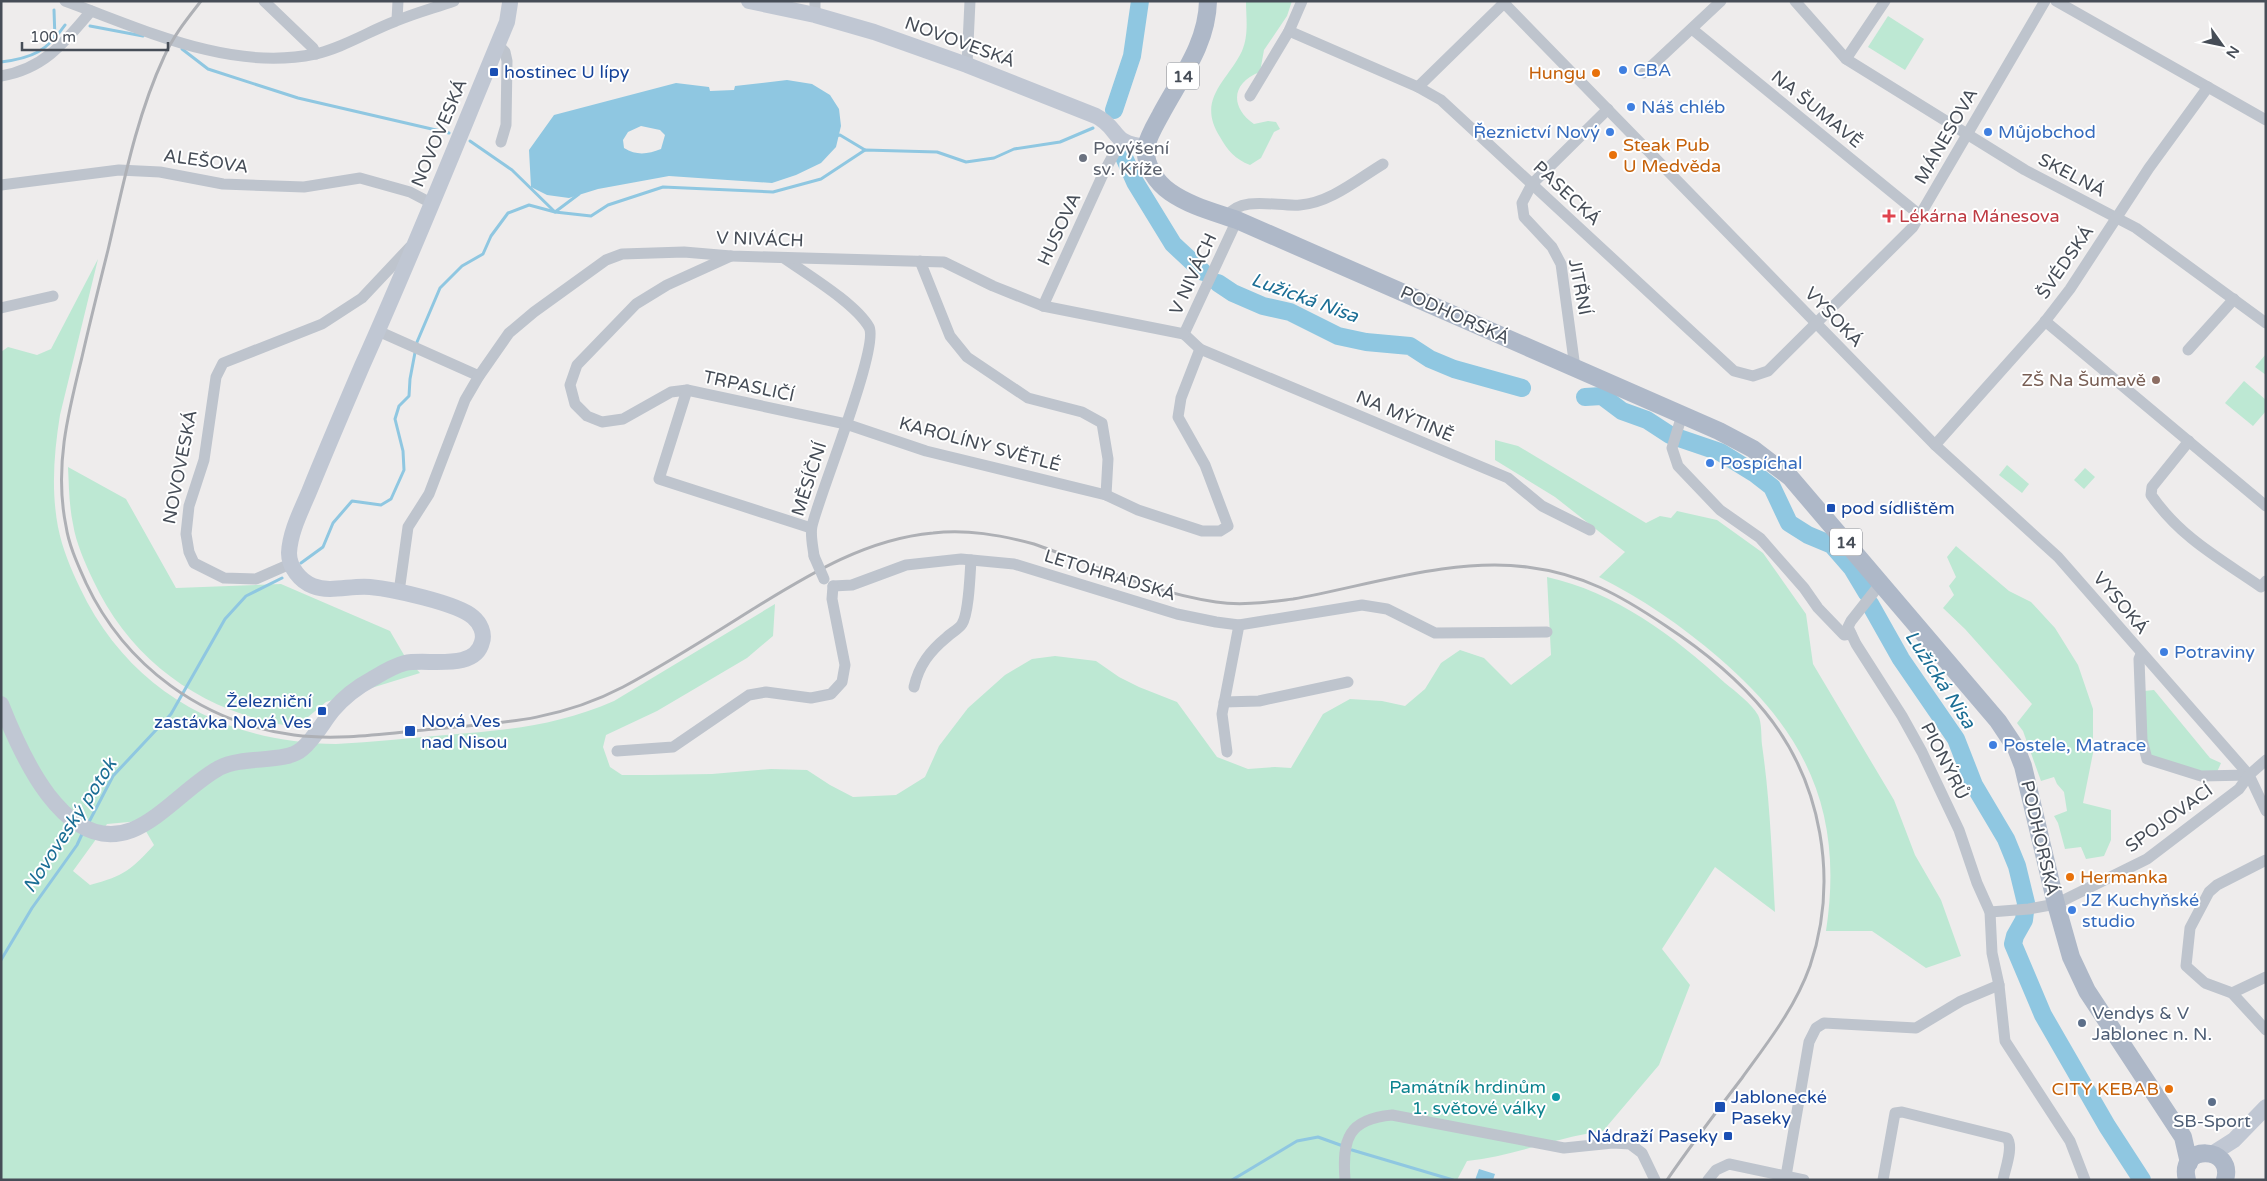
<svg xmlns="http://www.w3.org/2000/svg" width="2267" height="1181" font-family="'Varela Round',sans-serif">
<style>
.green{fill:#bde8d3;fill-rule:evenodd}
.water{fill:#8fc7e1;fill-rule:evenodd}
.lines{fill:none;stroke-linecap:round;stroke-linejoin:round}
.stream{stroke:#8fc7e1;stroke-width:3}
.river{stroke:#8fc7e1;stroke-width:18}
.street{stroke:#bec4cd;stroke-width:11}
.secondary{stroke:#c0c7d3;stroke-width:16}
.primary{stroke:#aeb8c8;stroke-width:18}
.rail{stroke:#aeb0b5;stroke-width:3}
.street-bridge{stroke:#bec4cd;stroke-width:11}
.shop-dot{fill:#3f7fe0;stroke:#fff;stroke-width:2}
.transit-dot{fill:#1a4fb4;stroke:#fff;stroke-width:2}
.food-dot{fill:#e8710a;stroke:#fff;stroke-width:2}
.worship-dot{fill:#6b7280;stroke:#fff;stroke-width:2}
.health-dot{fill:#e0444e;stroke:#fff;stroke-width:2}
.education-dot{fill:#8d6e63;stroke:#fff;stroke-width:2}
.service-dot{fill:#5c6f8a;stroke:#fff;stroke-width:2}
.culture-dot{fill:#0f9aa8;stroke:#fff;stroke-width:2}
.labels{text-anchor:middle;stroke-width:4;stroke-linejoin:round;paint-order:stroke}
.shield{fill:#fff;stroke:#7e8289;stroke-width:1}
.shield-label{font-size:16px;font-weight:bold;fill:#464d57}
.street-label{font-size:18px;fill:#464d57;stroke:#fff}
.shop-label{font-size:18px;fill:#366cbe;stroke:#fff;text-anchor:start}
.transit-label{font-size:18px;fill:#164399;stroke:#fff;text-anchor:start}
.food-label{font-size:18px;fill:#c56008;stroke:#fff;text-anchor:end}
.worship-label{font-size:18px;fill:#5b616d;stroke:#fff;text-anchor:start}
.health-label{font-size:18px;fill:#be3a42;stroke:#fff;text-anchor:start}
.education-label{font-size:18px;fill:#785e54;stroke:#fff;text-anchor:end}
.service-label{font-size:18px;fill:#4e5e75;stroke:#fff;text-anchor:start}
.culture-label{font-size:18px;fill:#0d838f;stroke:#fff;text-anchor:end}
.water-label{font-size:19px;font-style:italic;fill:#1b6e95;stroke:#fff}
</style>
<rect width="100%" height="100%" fill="#eeecec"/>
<g class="green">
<path d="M1246 1H1292L1287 16 1264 50 1260 72C1231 83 1230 107 1254 124L1268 121 1276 122 1280 129 1274 132 1261 158 1250 165C1235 159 1228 151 1220 137 1196 99 1227 82 1242 51 1249 34 1246 19 1246 1Z"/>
<path d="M1888 16 1924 39 1905 70 1868 47Z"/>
<path d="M98 259 60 415C54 452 51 490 58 527 62 548 71 569 80 588 129 691 224 743 336 744 373 742 409 738 446 735 508 730 556 726 614 701L775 604 773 636 747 658 657 711 606 735 603 747 610 767 622 775H651L712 774 771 769 807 770 830 785 853 797 896 795 925 777 939 746 955 725 968 708 1005 675 1032 659 1055 656 1096 661 1119 677 1139 687 1177 702 1217 757 1248 769 1275 767 1291 768 1323 714 1350 699 1382 701 1405 706 1425 689 1441 663 1460 650 1484 658 1511 685 1551 655 1547 577C1615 592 1674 636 1725 683 1736 692 1751 703 1758 715 1762 722 1761 736 1762 745 1770 800 1772 856 1775 912L1715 867 1662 949 1690 985 1659 1065 1603 1131C1557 1137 1514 1156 1467 1161L1457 1180H1V352L8 347 37 355 51 349ZM140 821 154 845C131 870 124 876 90 885L73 871 107 824Z"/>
<path d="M2266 354V375L2255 367Z"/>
<path d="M2244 381 2266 400V411L2253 426 2225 403Z"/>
<path d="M1495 440 1518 446 1646 523 1660 516 1671 518 1677 511 1717 520 1763 553 1806 614 1813 664 1894 800 1915 855 1941 900 1961 956 1926 968 1872 931H1826C1844 813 1807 733 1718 657 1682 626 1641 598 1599 577L1625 552 1555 497 1495 460Z"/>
<path d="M2007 465 2029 484 2022 493 1999 475Z"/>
<path d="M68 467 126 499 176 588 281 584 390 631 404 655 420 673 326 702 296 727C206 714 132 664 93 580 85 563 76 543 73 524 69 505 69 486 68 467Z"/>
<path d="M2085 468 2095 477 2084 489 2074 480Z"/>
<path d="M1956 546 2009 591 2031 602 2055 628 2078 665 2093 709V753L2083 803 2111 810V840L2104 856 2086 859 2081 847 2065 849 2058 823 2054 816 2067 811 2064 792 2057 784 2054 777 2041 781 2023 731 2017 723 2032 704 1965 629 1943 608 1954 595 1949 586 1956 577 1947 557Z"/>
<path d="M2154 690 2210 758 2221 763 2217 772H2203L2151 756 2146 740 2144 691Z"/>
</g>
<g class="water">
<path d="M787 80 812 84 830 95 839 109 841 126 836 147 821 163 796 175 772 183 669 176 598 189 569 198 547 195 531 187 529 150 554 115 676 83 709 87 710 91 734 90 735 86ZM641 126 660 130 665 135 661 149C648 154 637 156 624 148L623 140 628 132Z"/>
<path d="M1479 1169 1495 1174 1493 1180H1475Z"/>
</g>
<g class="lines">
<g class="stream">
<path d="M54 10 55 39"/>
<path d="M90 26 143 36"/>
<path d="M182 49 208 69 298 98 449 133"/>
<path d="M1 62C33 58 47 51 65 25"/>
<path d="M835 136 840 135 865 150"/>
<path d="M470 141 512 170 555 212 579 194"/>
<path d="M301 563 323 547 333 523 352 501 381 505 391 499 404 470 403 451 395 419 399 406 409 396 410 379 417 342 440 288 462 266 483 254 491 236 508 213 529 205 555 212 591 216 608 205 663 187 773 192 821 179 865 150 937 152 966 162 994 158 1014 149 1060 142 1093 128"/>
<path d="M89 822 113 776 171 714 225 619 246 596 282 578"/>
<path d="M1 960 32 908 77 845 83 832"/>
<path d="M1352 1150 1453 1180"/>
<path d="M1232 1180 1297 1141 1318 1137 1343 1146"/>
</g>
<g class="river">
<path d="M1114 110 1132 56 1140 1"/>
<path d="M1124 157 1135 182 1173 244 1203 272"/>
<path d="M1218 283 1233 293 1263 306 1290 312 1338 336 1366 342 1410 346 1430 359 1454 369 1522 388"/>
<path d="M1585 397 1602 396 1622 411 1647 420 1670 435 1720 452 1754 473 1772 487 1789 523 1808 535 1832 545 1852 568 1867 593"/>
<path d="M1870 604 1901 659 1956 739 1974 785 2006 839 2017 866 2026 903 2024 920 2015 936 2013 944 2043 1015 2107 1126 2142 1180"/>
</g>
<g class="street">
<path d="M65 1C142 29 231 72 315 54 343 48 369 31 396 21 415 13 434 8 454 1"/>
<path d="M264 1 313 48 316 54"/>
<path d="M815 1V15"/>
<path d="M1502 1 1935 445 2058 557 2249 775 2266 811"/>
<path d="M1795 1 1846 59 2025 170 2136 228 2266 323"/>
<path d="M2056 1 2266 120"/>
<path d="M397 20 398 1"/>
<path d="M1692 29 1921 216"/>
<path d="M1289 31 1418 87 1441 100 1734 371 1753 376 1768 371 1913 227 2045 1"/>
<path d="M498 45 505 52 507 61 506 125 501 142"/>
<path d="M1846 59 1885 1"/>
<path d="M967 65 970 1"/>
<path d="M1644 73 1721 1"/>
<path d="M1 76C44 69 65 42 91 11"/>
<path d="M1418 87 1506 1"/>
<path d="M1250 96 1289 31 1302 1"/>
<path d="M1 185 119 170 160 172 223 184 304 187 360 178 410 192 431 203"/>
<path d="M1227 216C1242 195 1278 207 1300 205 1330 203 1358 179 1383 164"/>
<path d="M731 256 667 285 636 304 577 365 570 385 575 404 587 416 602 422 623 419 671 392 687 390 846 424 926 451 1106 495 1138 510 1202 531H1220L1228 526 1205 465 1178 417 1181 398 1200 349"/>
<path d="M784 258C808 275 855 303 869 327 880 346 819 495 812 526 810 535 813 547 814 556"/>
<path d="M920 261 950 336 967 357 1028 398 1082 412 1102 423 1108 459 1106 495"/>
<path d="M1043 306 1104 172 1121 141"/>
<path d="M1 308 53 296"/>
<path d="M2045 321 2266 506"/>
<path d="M378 331 479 376"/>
<path d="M1184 334 1200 349 1508 478 1542 506 1590 530"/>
<path d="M1184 334 1237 220"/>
<path d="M2188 350 2234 299"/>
<path d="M1575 368 1561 264 1552 247 1524 217 1522 203 1532 184 1608 109"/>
<path d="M687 390 659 479 811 528"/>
<path d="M1682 415 1672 448 1678 466 1720 510 1760 538 1804 588 1818 608 1844 635 1851 634"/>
<path d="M2189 441 2152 487 2151 495C2181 538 2219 558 2261 587L2266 581"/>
<path d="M1935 445 2043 324 2070 289 2149 168 2208 87"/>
<path d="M290 564 256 579 224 578 194 563 189 552 186 534 189 506 204 460 216 377 223 363 322 324 362 298 410 247"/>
<path d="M1881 583 1851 621 1848 627 1856 644 1902 716 1922 752 1959 830 1977 883 1990 912 1992 953 1999 985 2005 1041 2070 1141 2085 1180"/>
<path d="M833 586 852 585 906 565 961 559 1014 564 1177 614 1216 622 1239 625 1362 605 1387 609 1435 633 1547 632"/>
<path d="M399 592 408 527 429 494 465 400 479 376 509 333 534 312 606 260 622 254 684 252 731 256 944 262 993 286 1043 306 1184 334"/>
<path d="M2141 654 2139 659 2142 740 2147 759 2201 776 2249 775"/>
<path d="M914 687C919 665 930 651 947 637 951 633 959 629 962 624 969 613 970 574 971 560"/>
<path d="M1224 702 1259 701 1348 682"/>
<path d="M617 751 673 747 749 695 766 692 811 698 831 694 842 682 845 665 832 599 833 586"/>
<path d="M1227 752 1222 714 1239 625"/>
<path d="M2266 860 2217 885 2209 892 2190 928 2186 966 2205 983 2232 993 2266 1030"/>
<path d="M1990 912 2029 909 2056 904 2147 859 2239 789 2249 775 2266 760"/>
<path d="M2232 993 2266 977"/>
<path d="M1786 1176 1809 1042 1816 1028 1824 1023 1916 1028 1961 1001 1999 985"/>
<path d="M1345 1180C1342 1139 1348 1119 1392 1115L1564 1148 1613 1143 1630 1144 1642 1153 1655 1180"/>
<path d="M1708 1180 1716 1170 1729 1164 1804 1180"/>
<path d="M1883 1180 1895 1113 1902 1112 2007 1138C2014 1147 2005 1169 2003 1180"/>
</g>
<g class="secondary">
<path d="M749 1 815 15 874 32 967 65 1096 116C1121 129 1109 143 1146 147"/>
<path d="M1 704C20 752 64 856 132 830 162 818 190 784 219 768 244 755 285 764 302 749 315 738 323 722 333 710 345 696 357 687 372 679 382 673 393 666 405 663 426 658 475 672 482 642 485 633 480 623 473 617 457 603 392 589 370 587 351 585 331 593 313 586 300 581 289 567 289 553 290 532 301 511 309 492 326 450 344 408 362 366 413 253 459 137 507 22L510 3"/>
<path d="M2212 1154 2234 1140 2266 1107"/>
</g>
<g class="primary">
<path d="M1208 1C1207 45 1180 78 1160 116 1155 125 1148 137 1146 147 1144 165 1157 183 1170 192 1190 206 1214 212 1237 220L1719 431 1753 449 1790 477 1998 721 2016 748 2023 766 2056 904 2071 957 2087 991 2183 1137 2189 1163"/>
<path d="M2187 1180C2177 1143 2235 1146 2225 1180"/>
</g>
<path class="rail" d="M201 1C187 19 173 36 164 57 136 117 123 186 108 250 99 286 90 322 82 357 68 413 54 468 66 526 69 546 78 565 86 583 125 666 203 723 294 735 340 741 388 733 434 729 504 723 560 720 623 687 668 663 710 636 753 609 810 574 866 539 933 533 967 529 1000 535 1034 544 1094 565 1153 593 1216 602 1242 606 1268 602 1293 599 1367 586 1452 557 1527 567 1583 574 1620 595 1666 626 1701 649 1738 679 1765 712 1822 782 1839 880 1810 966 1795 1008 1768 1042 1742 1078 1716 1112 1691 1145 1667 1180"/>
<path class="street-bridge" d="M814 556 824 579"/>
</g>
<g class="shop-dot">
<circle cx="1623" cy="70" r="5"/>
<circle cx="1631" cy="107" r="5"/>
<circle cx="1610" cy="132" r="5"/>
<circle cx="1988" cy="132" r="5"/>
<circle cx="1710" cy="463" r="5"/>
<circle cx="2164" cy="652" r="5"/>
<circle cx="1993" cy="745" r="5"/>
<circle cx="2072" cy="910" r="5"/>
</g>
<g class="transit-dot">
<rect x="489" y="67" width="10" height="10" rx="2.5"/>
<rect x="1826" y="503" width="10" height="10" rx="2.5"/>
<rect x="317" y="706" width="10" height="10" rx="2.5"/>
<rect x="404" y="725" width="12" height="12" rx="2.5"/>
<rect x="1714" y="1101" width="12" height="12" rx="2.5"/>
<rect x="1723" y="1131" width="10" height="10" rx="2.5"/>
</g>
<g class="food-dot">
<circle cx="1596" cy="73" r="5"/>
<circle cx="1613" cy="155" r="5"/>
<circle cx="2070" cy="877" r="5"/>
<circle cx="2169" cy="1089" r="5"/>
</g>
<circle class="worship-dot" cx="1083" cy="158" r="5"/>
<path class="health-dot" d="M1886.5 208.5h5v5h5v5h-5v5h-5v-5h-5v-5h5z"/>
<circle class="education-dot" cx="2156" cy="380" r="5"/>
<g class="service-dot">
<circle cx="2082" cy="1023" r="5"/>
<circle cx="2212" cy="1102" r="5"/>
</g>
<circle class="culture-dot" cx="1556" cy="1097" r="5"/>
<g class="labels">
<g class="shield">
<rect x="1167" y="62.5" width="32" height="27" rx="4"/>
<rect x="1830" y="528.5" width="32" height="27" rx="4"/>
</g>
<g class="shield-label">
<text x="1183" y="82">14</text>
<text x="1846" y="548">14</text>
</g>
<g class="street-label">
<text transform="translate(960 42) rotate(20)" y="6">NOVOVESKÁ</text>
<text transform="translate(1817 109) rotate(39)" y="6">NA ŠUMAVĚ</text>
<text transform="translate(439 133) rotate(-67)" y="6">NOVOVESKÁ</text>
<text transform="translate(1946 136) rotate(-60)" y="6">MÁNESOVA</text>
<text transform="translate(206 161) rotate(8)" y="6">ALEŠOVA</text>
<text transform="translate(2072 175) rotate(28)" y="6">SKELNÁ</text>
<text transform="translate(1567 193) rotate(43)" y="6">PASECKÁ</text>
<text transform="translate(1059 229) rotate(-65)" y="6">HUSOVA</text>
<text transform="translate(760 239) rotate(2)" y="6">V NIVÁCH</text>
<text transform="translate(2065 262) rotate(-55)" y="6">ŠVÉDSKÁ</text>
<text transform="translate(1193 274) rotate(-65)" y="6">V NIVÁCH</text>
<text transform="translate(1580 287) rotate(79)" y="6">JITŘNÍ</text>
<text transform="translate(1455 315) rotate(24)" y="6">PODHORSKÁ</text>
<text transform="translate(1834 317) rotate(46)" y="6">VYSOKÁ</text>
<text transform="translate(749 386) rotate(12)" y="6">TRPASLIČÍ</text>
<text transform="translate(1405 416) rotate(23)" y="6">NA MÝTINĚ</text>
<text transform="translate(980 444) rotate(15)" y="6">KAROLÍNY SVĚTLÉ</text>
<text transform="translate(180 467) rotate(-79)" y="6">NOVOVESKÁ</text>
<text transform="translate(809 479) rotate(-72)" y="6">MĚSÍČNÍ</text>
<text transform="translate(1110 575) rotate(17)" y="6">LETOHRADSKÁ</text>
<text transform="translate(2121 603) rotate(50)" y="6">VYSOKÁ</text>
<text transform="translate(1945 761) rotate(63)" y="6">PIONÝRŮ</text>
<text transform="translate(2169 818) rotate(-36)" y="6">SPOJOVACÍ</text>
<text transform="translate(2040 838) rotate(77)" y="6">PODHORSKÁ</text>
</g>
<g class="shop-label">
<text x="1633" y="76">CBA</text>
<text x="1641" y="113">Náš chléb</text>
<text x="1600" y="138" text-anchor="end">Řeznictví Nový</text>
<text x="1998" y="138">Můjobchod</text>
<text x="1720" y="469">Pospíchal</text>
<text x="2174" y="658">Potraviny</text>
<text x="2003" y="751">Postele, Matrace</text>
<text x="2082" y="906">JZ Kuchyňské<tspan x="2082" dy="21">studio</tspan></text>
</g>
<g class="transit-label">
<text x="504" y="78">hostinec U lípy</text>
<text x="1841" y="514">pod sídlištěm</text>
<text x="312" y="707" text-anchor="end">Železniční<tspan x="312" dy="21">zastávka Nová Ves</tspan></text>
<text x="421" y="727">Nová Ves<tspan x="421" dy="21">nad Nisou</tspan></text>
<text x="1731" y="1103">Jablonecké<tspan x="1731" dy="21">Paseky</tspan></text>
<text x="1718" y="1142" text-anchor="end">Nádraží Paseky</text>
</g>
<g class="food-label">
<text x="1586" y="79">Hungu</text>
<text x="1623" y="151" text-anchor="start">Steak Pub<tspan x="1623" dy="21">U Medvěda</tspan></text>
<text x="2080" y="883" text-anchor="start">Hermanka</text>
<text x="2159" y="1095">CITY KEBAB</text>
</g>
<g class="worship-label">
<text x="1093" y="154">Povýšení<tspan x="1093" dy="21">sv. Kříže</tspan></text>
</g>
<g class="health-label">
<text x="1899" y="222">Lékárna Mánesova</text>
</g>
<g class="education-label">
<text x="2146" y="386">ZŠ Na Šumavě</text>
</g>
<g class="service-label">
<text x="2092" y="1019">Vendys &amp; V<tspan x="2092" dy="21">Jablonec n. N.</tspan></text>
<text x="2212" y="1127" text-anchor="middle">SB-Sport</text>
</g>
<g class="culture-label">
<text x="1546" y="1093">Památník hrdinům<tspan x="1546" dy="21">1. světové války</tspan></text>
</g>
<g class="water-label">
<text transform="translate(1305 297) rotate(20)" y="7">Lužická Nisa</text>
<text transform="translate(1941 679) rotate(57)" y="7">Lužická Nisa</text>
<text transform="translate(69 825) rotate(-57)" y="7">Novoveský potok</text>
</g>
</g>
<rect width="2267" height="1181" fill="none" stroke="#464d57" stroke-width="5"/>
<g transform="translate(2222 45) rotate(123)" stroke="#ffffff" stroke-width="4" paint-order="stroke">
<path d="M0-4L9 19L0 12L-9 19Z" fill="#464d57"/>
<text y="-8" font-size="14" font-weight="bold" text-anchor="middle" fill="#464d57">N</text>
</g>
<path d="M22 42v8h146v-8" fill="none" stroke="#464d57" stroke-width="2.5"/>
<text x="30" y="42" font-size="15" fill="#464d57" stroke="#ffffff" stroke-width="4" paint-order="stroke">100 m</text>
</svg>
